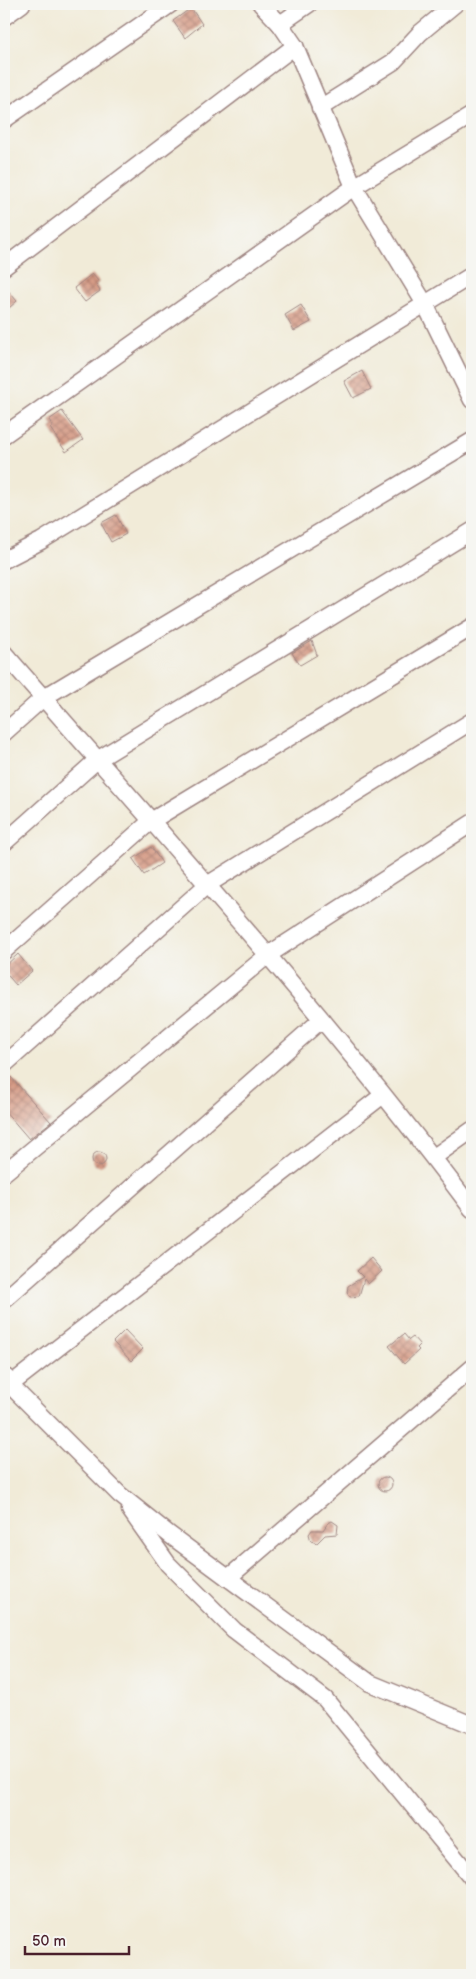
<svg xmlns="http://www.w3.org/2000/svg" width="476" height="1979" font-family="'Balsamiq Sans',sans-serif">
<style>
.building{fill:url(#building-cross-hatch)}
.lines{fill:none;stroke-linecap:round;stroke-linejoin:round}
.minor-casing{stroke:#9e8582;stroke-width:19}
.tertiary-casing{stroke:#9e8582;stroke-width:24}
.minor{stroke:#fff;stroke-width:16}
.tertiary{stroke:#fff;stroke-width:21}
</style>
<defs>
<pattern id="building-cross-hatch" width="8" height="8" patternUnits="userSpaceOnUse" patternTransform="scale(1.25)"><rect width="8" height="8" fill="#d69b86"/><path d="M0 0l8 8M0 8l8-8" fill="none" stroke="#b07e6e"/></pattern>
</defs>
<rect width="100%" height="100%" fill="#f6f6f2"/>
<filter id="ink" filterUnits="userSpaceOnUse"><feTurbulence type="fractalNoise" baseFrequency=".02" numOctaves="2"/><feDisplacementMap in="SourceGraphic" scale="10" xChannelSelector="R" yChannelSelector="G"/><feConvolveMatrix kernelMatrix="1 2 1 2 8 2 1 2 1" color-interpolation-filters="sRGB"/></filter>
<filter id="wash" filterUnits="userSpaceOnUse"><feTurbulence type="fractalNoise" baseFrequency=".0096" numOctaves="4" result="noise"/><feDisplacementMap in="SourceGraphic" scale="20" xChannelSelector="R" yChannelSelector="G"/><feGaussianBlur stdDeviation="1.12" result="paint"/><feColorMatrix in="noise" values="0 0 0 0 0 0 0 0 0 0 0 0 0 0 0 0 0 1.4 0 .05"/><feComposite in="paint" operator="in"/></filter>
<g filter="url(#wash)">
<rect width="100%" height="100%" fill="#f1ebd8"/>
<g id="blocks">
<g class="building">
<path d="M191 8 202 24 185 38 173 21Z"/>
<path d="M92 274 99 282 96 285 100 291 85 302 74 288Z"/>
<path d="M4 286 17 301 9 308 4 302Z"/>
<path d="M301 305 311 322 294 331 285 315Z"/>
<path d="M362 371 371 389 353 398 344 381Z"/>
<path d="M62 411 83 440 66 452 50 428 53 426 49 420Z"/>
<path d="M116 515 126 534 111 542 101 523Z"/>
<path d="M312 641 317 655 300 665 292 653Z"/>
<path d="M151 847 162 863 144 875 133 859Z"/>
<path d="M18 954 32 971 16 985 4 971V967Z"/>
<path d="M10 1076 51 1122 29 1139 4 1110V1081Z"/>
<circle cx="99" cy="1159" r="7"/>
<path d="M371 1258 382 1271 368 1284 364 1279 359 1296 350 1297 347 1293 348 1286 363 1277 357 1271Z"/>
<path d="M125 1330 143 1349 131 1361 113 1342Z"/>
<path d="M404 1334 409 1340 413 1337 420 1345 417 1348 419 1350 404 1364 389 1346Z"/>
<circle cx="385" cy="1484" r="7"/>
<path d="M332 1521 338 1525 337 1534 325 1535 317 1543 311 1541 309 1534 312 1530H323L328 1523Z"/>
</g>
</g>
</g>
<g filter="url(#ink)">
<use href="#blocks" fill-opacity="0" stroke="#9e8582" stroke-width="1"/>
<g class="lines">
<defs>
<g id="minor">
<path d="M261 4 280 24 295 46 354 187 425 304 472 400"/>
<path d="M4 17 22 4"/>
<path d="M280 24 309 4"/>
<path d="M320 108 393 62 420 33 455 4"/>
<path d="M4 120 171 4"/>
<path d="M4 267 295 46"/>
<path d="M4 435 354 187 472 115"/>
<path d="M4 560 41 541 472 275"/>
<path d="M4 653C163 835 327 1015 472 1209"/>
<path d="M4 733 43 698 472 441"/>
<path d="M4 843 97 760 472 531"/>
<path d="M4 951 151 821 472 627"/>
<path d="M4 1065 207 885 472 721"/>
<path d="M383 1095 10 1385 120 1495 170 1535 370 1683 472 1725"/>
<path d="M434 1157 472 1130"/>
<path d="M4 1173 268 955 472 823"/>
<path d="M4 1300 321 1020"/>
<path d="M130 1510 168 1564 234 1630 325 1699 472 1878"/>
<path d="M228 1578 472 1368"/>
</g>
<path id="tertiary" d="M4 1379 10 1385"/>
</defs>
<use href="#minor" class="minor-casing"/>
<use href="#tertiary" class="tertiary-casing"/>
<use href="#minor" class="minor"/>
<use href="#tertiary" class="tertiary"/>
</g>
</g>
<rect width="476" height="1979" fill="none" stroke="#f6f6f2" stroke-width="20"/>
<path d="M25 1946v8h104v-8" fill="none" stroke="#4a1f2b" stroke-width="2.5"/>
<text x="32" y="1946" font-size="15" fill="#4a1f2b" stroke="#f6f6f2" stroke-width="4" paint-order="stroke">50 m</text>
</svg>
